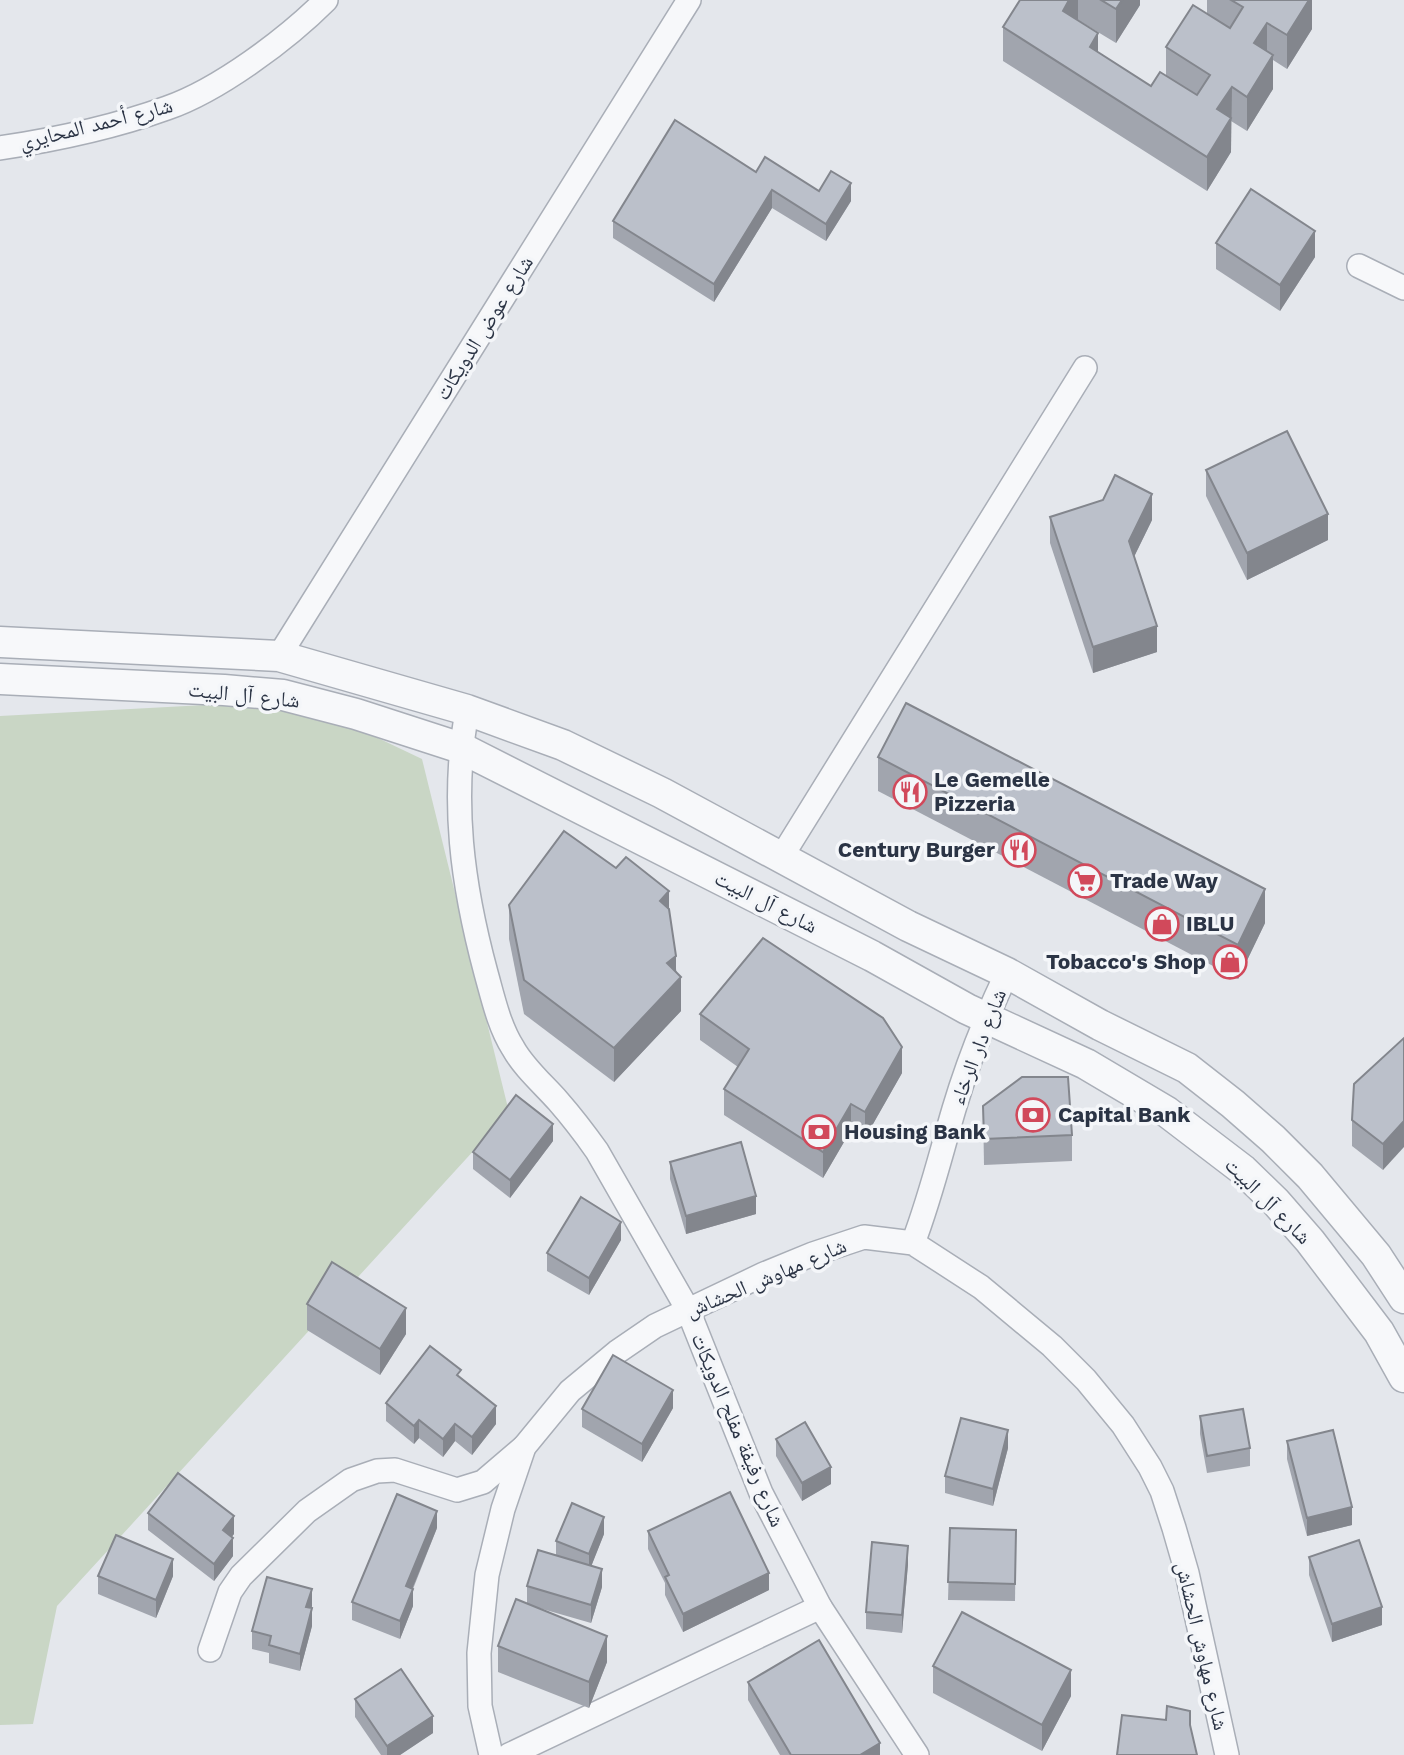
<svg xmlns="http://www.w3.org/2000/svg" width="1404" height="1755" font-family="'Work Sans','Noto Naskh Arabic',sans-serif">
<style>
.green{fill:#c9d6c5}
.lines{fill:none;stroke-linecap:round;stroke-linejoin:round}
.minor-casing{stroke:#a9aeb7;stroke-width:26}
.tertiary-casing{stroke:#a9aeb7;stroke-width:33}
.minor{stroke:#f7f8fa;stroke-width:23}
.tertiary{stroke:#f7f8fa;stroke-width:30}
.wall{fill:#a1a5ae}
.shaded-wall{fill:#83868d}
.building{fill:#bbc0ca;stroke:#83868d;stroke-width:2}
.labels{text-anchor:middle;stroke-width:7;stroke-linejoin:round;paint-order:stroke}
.street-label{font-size:21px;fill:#2b3445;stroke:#f4f6f9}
.poi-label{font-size:21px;font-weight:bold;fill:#2b3445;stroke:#f4f6f9;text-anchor:start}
</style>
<rect width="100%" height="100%" fill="#e4e7ec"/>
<path class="green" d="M298 700 422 759 509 1112 57 1606 33 1724 0 1725V716Z"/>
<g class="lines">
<defs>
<g id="minor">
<path d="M0 148C53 140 117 126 167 108 219 90 287 39 326 0"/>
<path d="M1359 266 1404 288"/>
<path d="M279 656 689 0"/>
<path d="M467 710C451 802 462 884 486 973 493 998 499 1026 513 1048 524 1068 543 1084 558 1101 572 1117 585 1134 597 1151L688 1310 761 1493 820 1607 917 1755"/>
<path d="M782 856 1085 368"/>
<path d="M913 1243C930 1199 941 1153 954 1109 968 1062 986 1017 1007 973"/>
<path d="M210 1650 230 1592 241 1576 307 1511 351 1480 377 1471 395 1470 457 1490 483 1482 524 1447"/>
<path d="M491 1755 480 1706 479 1653 487 1575 503 1509 524 1447 570 1391 617 1352 655 1326 764 1274 813 1254 864 1237 913 1243 981 1287 1052 1346 1086 1380 1123 1425 1150 1467 1162 1491 1174 1528 1187 1573 1227 1755"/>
<path d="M509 1755 820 1607"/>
</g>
<g id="tertiary">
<path d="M0 642 279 656 467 710 563 745 662 793 908 926 1007 973 1100 1025 1187 1068 1233 1104 1273 1139 1310 1176 1376 1255 1404 1298"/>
<path d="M0 679 224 690 283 695 356 714 461 748 872 956 967 1009 1086 1064 1167 1112 1243 1170 1276 1202 1310 1241 1379 1332 1404 1377"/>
</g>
</defs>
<use href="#minor" class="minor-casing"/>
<use href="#tertiary" class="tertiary-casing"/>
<use href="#minor" class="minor"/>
<use href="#tertiary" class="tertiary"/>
</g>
<g class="wall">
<path d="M1020 0H1140V5L1116 43 1078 20 1098 53 1151 86 1166 76V47L1207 14V0H1312V29L1287 69 1273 60V89L1247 131 1231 121V152L1207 191 1003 61V27Z"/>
<path d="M756 172 851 201 826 241 772 208 714 302 613 238V221Z"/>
<path d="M1216 243 1315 257 1280 311 1216 269Z"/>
<path d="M1206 470 1328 540 1247 580 1206 496Z"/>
<path d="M1050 517 1152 520 1134 557 1157 652 1093 673 1050 543Z"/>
<path d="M878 757 1265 923 1238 979 878 791Z"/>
<path d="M509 905 669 909 681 1011 614 1082 524 1014 509 939Z"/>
<path d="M700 1014 902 1073 865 1138 851 1130 823 1178 724 1115V1089L738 1067 700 1040Z"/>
<path d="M1404 1038 1383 1170 1352 1146V1120Z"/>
<path d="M983 1106 1072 1135V1161L984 1165Z"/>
<path d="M553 1141 510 1198 473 1169V1152Z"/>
<path d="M670 1162 756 1214 686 1234 670 1179Z"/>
<path d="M621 1240 589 1295 547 1271V1253Z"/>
<path d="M307 1304 406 1334 380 1375 307 1330Z"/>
<path d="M461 1378 496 1424 472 1455 455 1441 443 1457 419 1438 414 1444 386 1421V1403Z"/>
<path d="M673 1408 642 1462 582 1427V1409Z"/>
<path d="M1200 1416 1250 1448V1466L1207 1473 1200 1434Z"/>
<path d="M776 1439 831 1484 802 1501 776 1456Z"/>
<path d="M1287 1441 1352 1525 1307 1536 1287 1459Z"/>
<path d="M1008 1448 993 1506 945 1493V1476Z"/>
<path d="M148 1513 234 1534 231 1537 233 1556 214 1581 148 1530Z"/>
<path d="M437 1528 413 1589V1606L400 1639 352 1620V1602Z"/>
<path d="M950 1528 1016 1530 1015 1601 948 1600Z"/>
<path d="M648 1531 769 1590 683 1632 665 1595V1583L648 1549Z"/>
<path d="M604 1534 591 1566 602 1587 591 1623 532 1606 607 1662 589 1708 498 1672V1646L527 1604V1586L556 1555V1541Z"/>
<path d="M1309 1557 1382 1625 1332 1642 1309 1575Z"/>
<path d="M908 1564 902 1633 866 1629V1612Z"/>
<path d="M98 1576H173L156 1618 98 1594Z"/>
<path d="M312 1606V1626L300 1671 269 1663V1653L252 1649V1631Z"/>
<path d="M933 1666 1071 1696 1042 1751 933 1693Z"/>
<path d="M748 1682 880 1755H780L748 1700Z"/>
<path d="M355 1699 433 1733 400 1755H381L355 1717Z"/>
</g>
<g class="shaded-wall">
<path d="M1069 0H1078V20L1063 11Z"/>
<path d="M1122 0H1140V5L1116 43V9Z"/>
<path d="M1298 0H1312V29L1287 69V35Z"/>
<path d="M1267 23V57L1254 43Z"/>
<path d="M1098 33V67L1090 47Z"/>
<path d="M1273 55V89L1247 131V97Z"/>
<path d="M1232 87 1231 152 1207 191V157L1217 109Z"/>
<path d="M851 183V201L826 241V224Z"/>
<path d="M772 190V208L714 302V284Z"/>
<path d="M1315 231V257L1280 311V285Z"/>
<path d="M1152 494V520L1129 567V541Z"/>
<path d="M1328 514V540L1247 580V553Z"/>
<path d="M1157 626V652L1093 673V647Z"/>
<path d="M1265 889V923L1238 979V945Z"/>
<path d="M669 891V925L660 901Z"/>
<path d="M676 956V983L681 977V1011L614 1082V1048L667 963Z"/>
<path d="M902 1047V1073L865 1138V1112Z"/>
<path d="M851 1104V1130L823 1178V1152Z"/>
<path d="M1404 1121V1147L1383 1170V1144Z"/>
<path d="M553 1124V1141L510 1198V1180Z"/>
<path d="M756 1196V1214L686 1234V1216Z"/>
<path d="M621 1222V1240L589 1295V1278Z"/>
<path d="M406 1308V1334L380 1375V1349Z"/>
<path d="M673 1390V1408L642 1462V1444Z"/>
<path d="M496 1406V1424L472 1455V1437Z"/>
<path d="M419 1420V1438L414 1444V1426Z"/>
<path d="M455 1424V1441L443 1457V1439Z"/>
<path d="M1008 1430V1448L993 1506V1489Z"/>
<path d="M831 1467V1484L802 1501V1483Z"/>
<path d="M1352 1507V1525L1307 1536V1518Z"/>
<path d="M437 1511V1528L406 1604V1586Z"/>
<path d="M234 1516V1534L223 1548V1530Z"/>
<path d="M604 1517V1534L589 1572V1554Z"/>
<path d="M233 1538V1556L214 1581V1564Z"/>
<path d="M908 1546V1564L902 1633V1615Z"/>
<path d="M173 1559V1576L156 1618V1600Z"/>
<path d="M602 1569V1587L591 1623V1605Z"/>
<path d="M769 1573V1590L683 1632V1614Z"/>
<path d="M312 1589V1606L306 1625V1607Z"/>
<path d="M413 1589V1606L400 1639V1621Z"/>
<path d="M1382 1607V1625L1332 1642V1624Z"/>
<path d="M312 1608V1626L300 1671V1654Z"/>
<path d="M607 1636V1662L589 1708V1682Z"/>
<path d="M1071 1670V1696L1042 1751V1725Z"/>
<path d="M433 1716V1733L400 1755H387V1746Z"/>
<path d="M880 1743V1755H860Z"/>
</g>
<g class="building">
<path d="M1020 0H1069L1063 11 1098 33 1090 47 1151 86 1160 72 1197 95 1210 75 1166 47 1193 5 1230 28 1243 7 1231 0H1309L1287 35 1267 23 1254 43 1273 55 1247 97 1232 87 1217 109 1231 118 1207 157 1003 27Z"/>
<path d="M1101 0H1122L1116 9Z"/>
<path d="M675 120 756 172 765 157 819 191 831 171 851 183 826 224 772 190 714 284 613 221Z"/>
<path d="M1251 189 1315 231 1280 285 1216 243Z"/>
<path d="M1287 431 1328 514 1247 553 1206 470Z"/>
<path d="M1115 475 1152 494 1129 541 1157 626 1093 647 1050 517 1103 500Z"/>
<path d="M906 703 1265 889 1238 945 878 757Z"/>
<path d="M564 831 616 868 626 857 669 891 660 901 669 909 676 956 667 963 681 977 614 1048 524 980 509 905Z"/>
<path d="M763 938 883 1018 902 1047 865 1112 851 1104 823 1152 724 1089 749 1049 700 1014Z"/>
<path d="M1404 1038V1121L1383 1144 1352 1120 1354 1084Z"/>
<path d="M1022 1077H1068L1072 1135 984 1139 983 1106Z"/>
<path d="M516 1095 553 1124 510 1180 473 1152Z"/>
<path d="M741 1142 756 1196 686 1216 670 1162Z"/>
<path d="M581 1197 621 1222 589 1278 547 1253Z"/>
<path d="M332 1262 406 1308 380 1349 307 1304Z"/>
<path d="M430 1346 461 1370 457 1375 496 1406 472 1437 455 1424 443 1439 419 1420 414 1426 386 1403Z"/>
<path d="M613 1355 673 1390 642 1444 582 1409Z"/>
<path d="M1243 1409 1250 1448 1207 1456 1200 1416Z"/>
<path d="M961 1418 1008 1430 993 1489 945 1476Z"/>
<path d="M805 1422 831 1467 802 1483 776 1439Z"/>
<path d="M1333 1430 1352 1507 1307 1518 1287 1441Z"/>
<path d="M178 1473 234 1516 223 1530 233 1538 214 1564 148 1513Z"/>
<path d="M730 1492 769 1573 683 1614 665 1577 669 1575 648 1531Z"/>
<path d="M397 1494 437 1511 406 1586 413 1589 400 1621 352 1602Z"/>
<path d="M572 1503 604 1517 589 1554 556 1541Z"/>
<path d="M950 1528 1016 1530 1015 1584 948 1582Z"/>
<path d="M116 1535 173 1559 156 1600 98 1576Z"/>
<path d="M1359 1540 1382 1607 1332 1624 1309 1557Z"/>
<path d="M872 1542 908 1546 902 1615 866 1612Z"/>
<path d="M538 1550 602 1569 591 1605 527 1586Z"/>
<path d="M267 1577 312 1589 306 1607 312 1608 300 1654 269 1645 271 1636 252 1631Z"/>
<path d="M516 1599 607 1636 589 1682 498 1646Z"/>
<path d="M962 1612 1071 1670 1042 1725 933 1666Z"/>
<path d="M819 1640 880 1743 860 1755H791L748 1682Z"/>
<path d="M401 1669 433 1716 387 1746 355 1699Z"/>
<path d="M1167 1706 1190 1711V1725L1197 1755H1117L1122 1715 1166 1720Z"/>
</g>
<defs>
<symbol id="restaurant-ring" viewBox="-11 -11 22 22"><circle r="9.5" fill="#f4f6f9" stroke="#d1495b" stroke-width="1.5"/><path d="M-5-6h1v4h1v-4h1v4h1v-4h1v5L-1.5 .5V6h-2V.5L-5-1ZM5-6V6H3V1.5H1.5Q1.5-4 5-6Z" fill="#d1495b"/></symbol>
<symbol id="supermarket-ring" viewBox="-11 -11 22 22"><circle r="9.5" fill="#f4f6f9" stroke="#d1495b" stroke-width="1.5"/><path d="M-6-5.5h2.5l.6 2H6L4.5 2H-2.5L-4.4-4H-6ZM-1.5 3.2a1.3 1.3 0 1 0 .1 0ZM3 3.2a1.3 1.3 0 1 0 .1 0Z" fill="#d1495b"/></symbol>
<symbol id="shop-ring" viewBox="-11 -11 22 22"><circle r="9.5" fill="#f4f6f9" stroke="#d1495b" stroke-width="1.5"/><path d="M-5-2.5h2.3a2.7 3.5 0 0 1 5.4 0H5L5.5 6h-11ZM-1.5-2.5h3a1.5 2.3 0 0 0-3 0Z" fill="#d1495b"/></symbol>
<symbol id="bank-ring" viewBox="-11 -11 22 22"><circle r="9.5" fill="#f4f6f9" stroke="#d1495b" stroke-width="1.5"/><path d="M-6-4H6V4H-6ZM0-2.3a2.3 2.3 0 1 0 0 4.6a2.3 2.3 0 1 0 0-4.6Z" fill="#d1495b"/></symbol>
</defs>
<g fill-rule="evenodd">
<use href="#restaurant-ring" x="891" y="773" width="38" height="38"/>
<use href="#restaurant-ring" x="1000" y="831" width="38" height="38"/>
<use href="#supermarket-ring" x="1066" y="862" width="38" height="38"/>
<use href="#shop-ring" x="1143" y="905" width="38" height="38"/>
<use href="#shop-ring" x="1211" y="943" width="38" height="38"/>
<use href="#bank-ring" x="1014" y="1096" width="38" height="38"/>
<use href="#bank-ring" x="800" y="1113" width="38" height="38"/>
</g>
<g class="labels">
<g class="street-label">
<text transform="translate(96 124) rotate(-14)" y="7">شارع أحمد المحايري</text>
<text transform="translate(484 328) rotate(-58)" y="7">شارع عوض الدويكات</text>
<text transform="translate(244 695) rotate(6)" y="7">شارع آل البيت</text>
<text transform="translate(766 902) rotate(27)" y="7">شارع آل البيت</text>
<text transform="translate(978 1047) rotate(-69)" y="7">شارع دار الرخاء</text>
<text transform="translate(1268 1201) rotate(45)" y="7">شارع آل البيت</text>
<text transform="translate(766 1278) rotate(-23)" y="7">شارع مهاوش الحشاش</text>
<text transform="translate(738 1430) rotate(67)" y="7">شارع رفيفة مفلح الدويكات</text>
<text transform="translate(1202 1646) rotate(77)" y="7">شارع مهاوش الحشاش</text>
</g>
<g class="poi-label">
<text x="934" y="787">Le Gemelle<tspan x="934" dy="24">Pizzeria</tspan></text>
<text x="995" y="857" text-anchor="end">Century Burger</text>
<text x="1110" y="888">Trade Way</text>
<text x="1186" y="931">IBLU</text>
<text x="1206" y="969" text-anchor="end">Tobacco's Shop</text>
<text x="1058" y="1122">Capital Bank</text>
<text x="844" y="1139">Housing Bank</text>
</g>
</g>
</svg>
